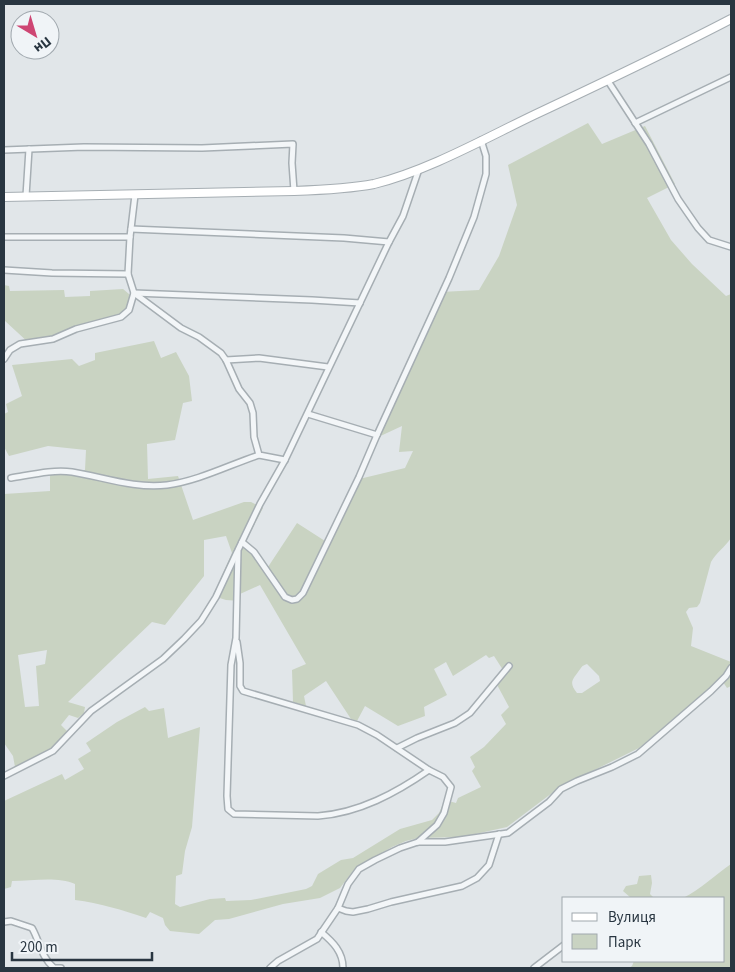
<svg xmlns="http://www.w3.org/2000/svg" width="735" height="972" font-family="'Source Sans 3',sans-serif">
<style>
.green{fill:#c9d3c2;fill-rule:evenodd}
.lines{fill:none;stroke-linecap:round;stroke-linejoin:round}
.minor-casing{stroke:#a6aeb3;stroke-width:8}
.secondary-casing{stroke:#a6aeb3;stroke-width:10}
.minor{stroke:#f3f6f8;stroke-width:5}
.secondary{stroke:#fff;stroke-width:8}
</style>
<rect width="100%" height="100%" fill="#e1e6e9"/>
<g class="green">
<path d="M588 123 602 144 645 126 675 184 647 198 671 240 692 264 726 296 731 294V538C725 547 716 553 711 562L700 603 697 607 689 608 686 612 693 628 691 646 731 662V686L727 688 721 679 639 748 560 787 507 827 462 837 418 838 406 841 392 847 360 866 353 871 340 888 320 898 283 904 229 919 215 920 199 934 170 931 165 925 163 918 150 912 146 918C122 910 100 903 75 900V884C57 876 32 881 12 881L11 887 4 889V801L62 774 65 780 84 769 78 759 91 751 86 743 117 722 145 707 149 711 164 708 168 738 200 727 192 827 185 851 182 874 176 876 175 904 180 907 210 899 225 898 226 901 251 900 306 889 312 886 318 874 341 860 353 858 400 829 432 820 439 813 445 800 456 803 458 798 481 787 472 771 475 767 470 757 484 747 506 724 501 715 509 707 495 681 503 670 494 656 489 658 486 655 453 676 446 662 434 669 447 695 424 707 425 716 398 726 365 706 357 721 351 719 326 681 304 696 306 706 293 702 292 670 306 664 260 585 240 594V601L226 600 213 596 232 553 226 536 204 540V576L165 625 152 622 68 702 85 707 84 713 78 718 69 715 61 725 72 736 50 757 32 765 30 761 15 767 13 756 4 743V494L50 491V472L85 470 86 450 48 446 9 456 4 447V414L8 412 6 404 22 396 12 365 72 359 79 366 95 360V353L154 341 161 358 176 352 189 376 192 401 183 403 175 440 147 444 148 479 178 476 193 520 244 502H251L263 508 245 543 268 567 297 523 325 541 355 480 405 468 413 451 399 452 402 426 374 439 441 292 479 290 499 256 517 205 508 165ZM47 650 45 664 36 666 39 706 25 707 18 655ZM587 664 599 676 600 681 582 693H577C569 683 572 680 578 672 582 667 581 666 587 664Z"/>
<path d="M4 285 9 286 10 291 64 290 65 297 90 296V291L123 289 135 299 133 308 126 316 52 341 30 344 4 320Z"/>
<path d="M731 864V968H629L632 966 634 961H724V898H683C701 889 715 875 731 864Z"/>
<path d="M651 875 652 883 650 894 654 898H631L623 891 626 886 637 884 639 876Z"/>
</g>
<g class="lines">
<defs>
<g id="minor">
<path d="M608 81 649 144 678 199 698 228 709 240 731 247"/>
<path d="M635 123 731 77"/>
<path d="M4 150 84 147 202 148 293 144 292 163 294 191"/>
<path d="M135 195 130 237 128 274 134 293 181 328 199 337 221 353 226 360 239 389 250 403 253 413 254 437 259 455 285 460"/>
<path d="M26 196 29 149"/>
<path d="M131 229 344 238 389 242"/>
<path d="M4 237H130"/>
<path d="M4 270 52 273 128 274"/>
<path d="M4 359 10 350 20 344 53 339 76 329 121 317 129 310 134 293 312 300 360 303"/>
<path d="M226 360 259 358 328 367"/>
<path d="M308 414 377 435 449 278 474 217 486 174V156L481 140"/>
<path d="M11 478C30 475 53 469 72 472 103 477 135 489 167 485 198 481 229 465 259 455"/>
<path d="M242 542 254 552 285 597 292 600 297 599 303 593 359 477 377 435"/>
<path d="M237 642 240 663V686L243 691 358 725 377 735 429 770"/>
<path d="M397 748 417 738 455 723 470 713 509 666"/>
<path d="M4 776 53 751 91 711 163 659 184 639 201 621 216 597 237 552"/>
<path d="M418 842 437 825 444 813 451 787 443 777 429 770C396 793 359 813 318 816L234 814 228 809 227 796 231 665 236 638 238 550 260 504 285 460 389 242 403 216 419 169"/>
<path d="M338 908 346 911 353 912 368 909 391 902 462 886 477 878 489 865 499 834"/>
<path d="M4 922 11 921 32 928C40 942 41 957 54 968H61"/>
<path d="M321 932C333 942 343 952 343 968"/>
<path d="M270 968 278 961 317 939 338 908 348 884 359 869 375 860 400 848 418 842H445L508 833 549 802 561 789 577 781 612 767 638 754 711 691 726 676 731 668"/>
<path d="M534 968 564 945"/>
</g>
<path id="secondary" d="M4 197 294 191C321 190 348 189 374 184 427 171 484 139 534 115 600 84 666 53 731 19"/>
</defs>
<use href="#minor" class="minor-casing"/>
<use href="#secondary" class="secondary-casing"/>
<use href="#minor" class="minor"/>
<use href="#secondary" class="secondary"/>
</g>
<rect width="735" height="972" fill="none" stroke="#293641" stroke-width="10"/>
<rect x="562" y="897" width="162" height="65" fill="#f0f4f7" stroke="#a0a8ae"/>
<rect x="572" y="913" width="25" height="8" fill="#ffffff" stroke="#a0a8ae"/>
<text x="608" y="922" font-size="15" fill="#293641">Вулиця</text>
<rect x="572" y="934" width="25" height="15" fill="#c9d3c2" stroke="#a0a8ae"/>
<text x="608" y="947" font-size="15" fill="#293641">Парк</text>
<g transform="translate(35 35) rotate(142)"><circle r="24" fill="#f0f4f7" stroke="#a0a8ae"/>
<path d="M0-4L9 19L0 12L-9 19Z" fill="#ce4673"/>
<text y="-8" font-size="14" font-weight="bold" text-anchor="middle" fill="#293641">Пн</text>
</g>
<path d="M12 952v8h140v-8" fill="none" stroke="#293641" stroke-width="2.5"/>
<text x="20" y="952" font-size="15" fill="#293641" stroke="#f0f4f7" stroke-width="4" paint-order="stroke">200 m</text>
</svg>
